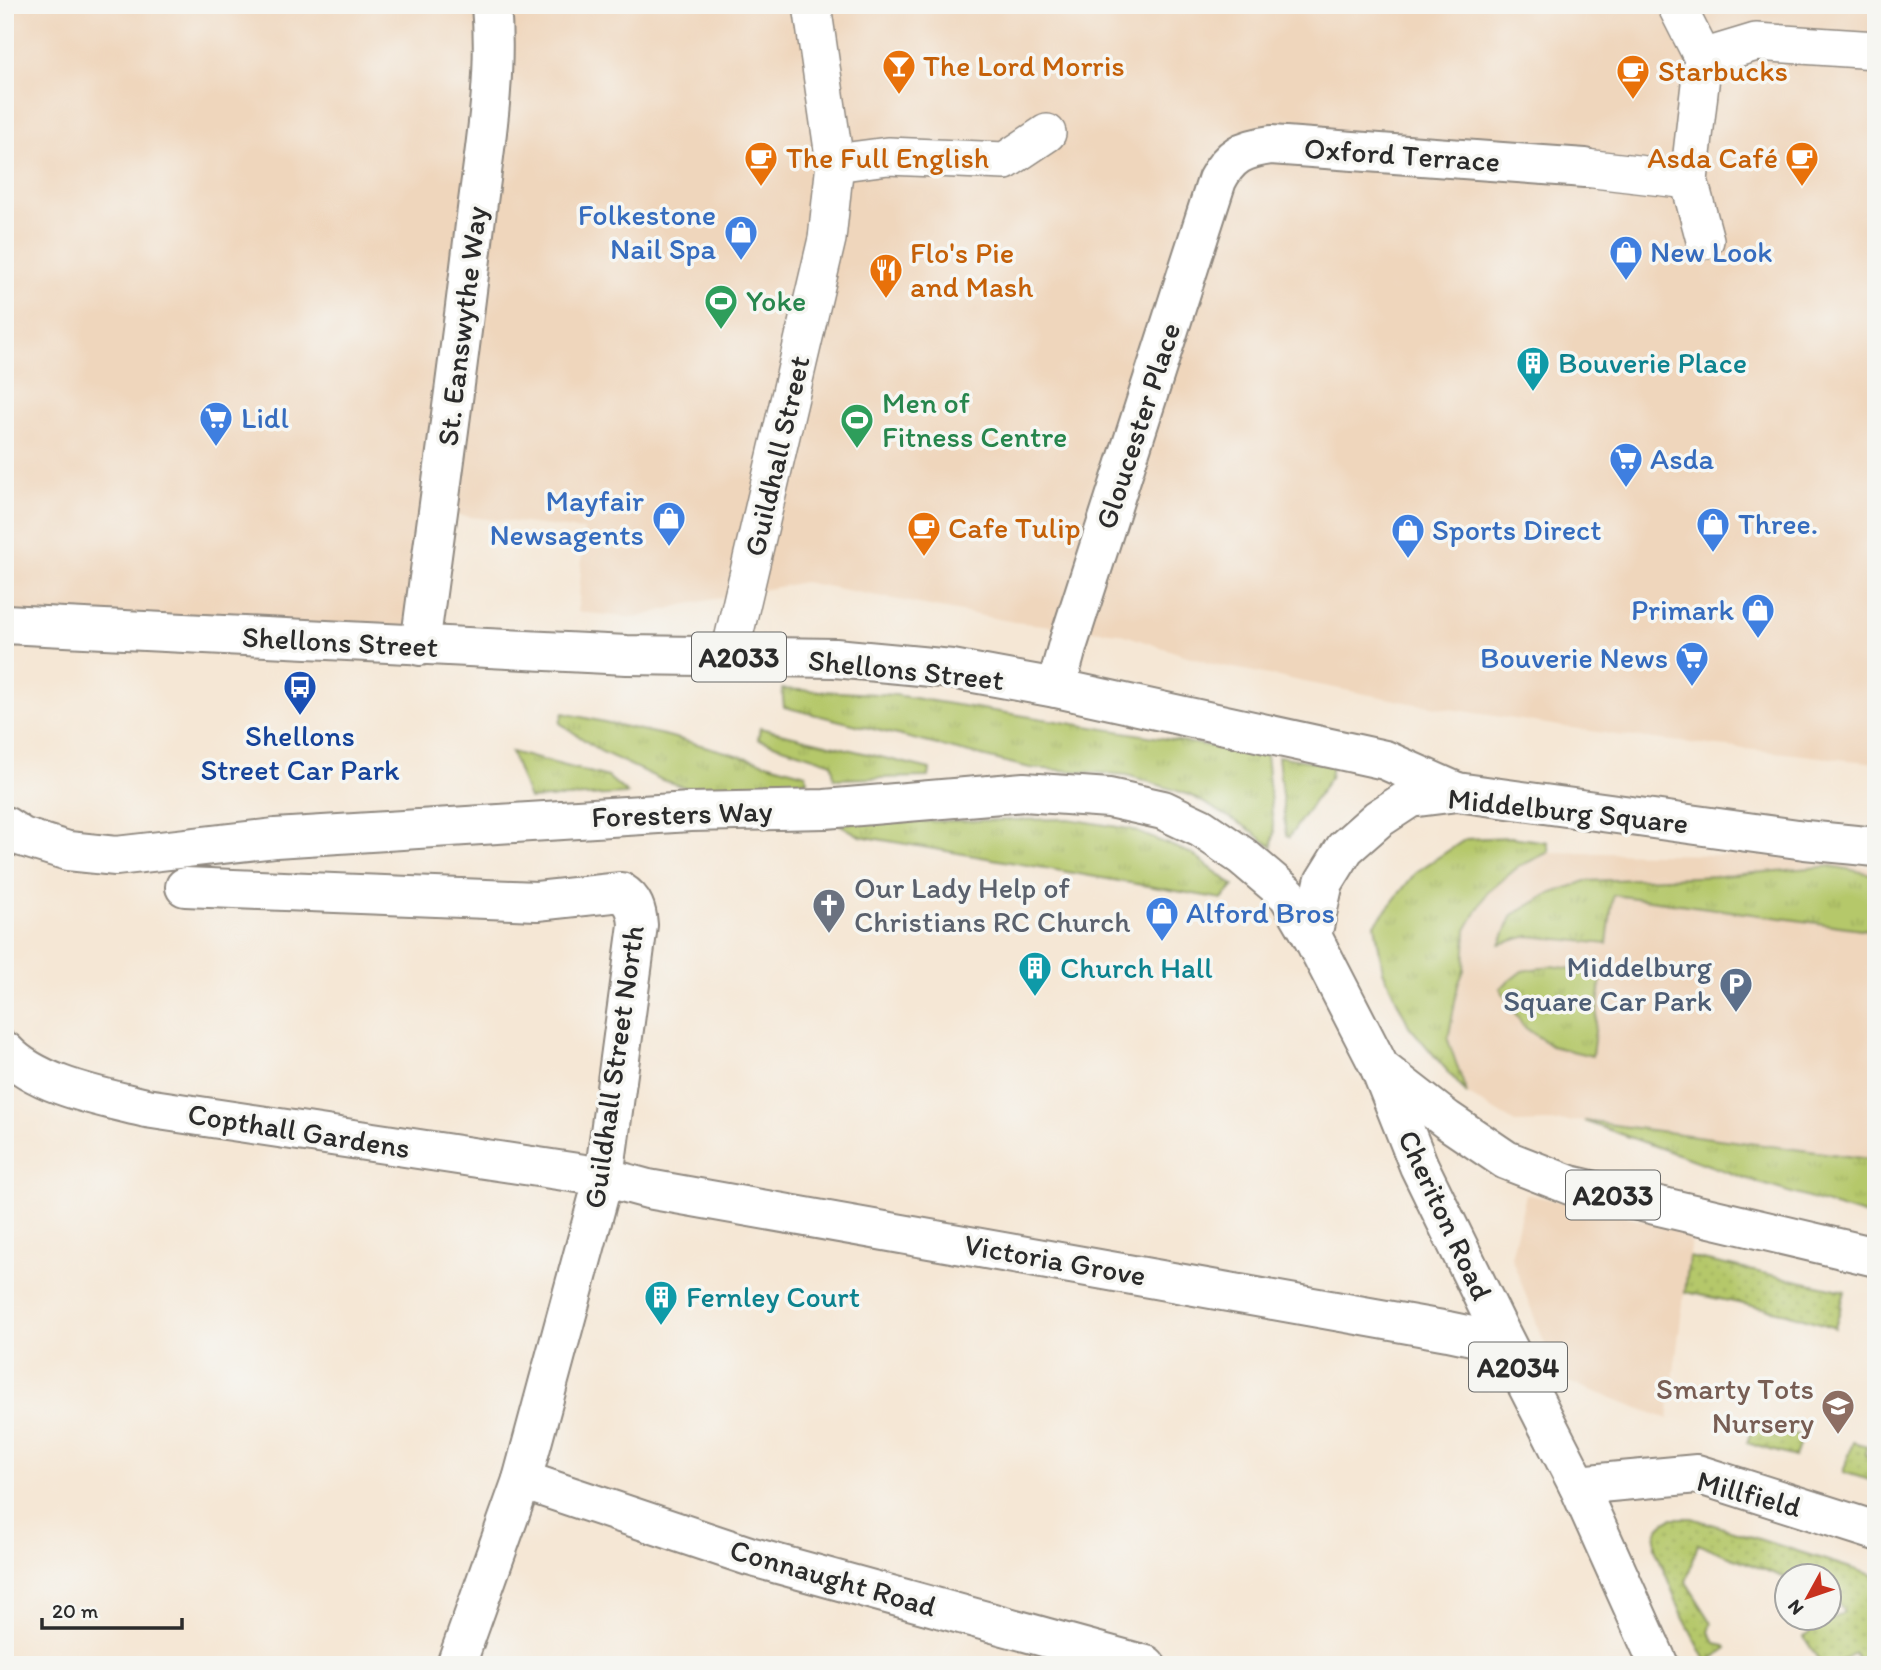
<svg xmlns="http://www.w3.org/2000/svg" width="1881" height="1670" font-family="Itim,sans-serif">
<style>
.built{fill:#efd6bc}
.grass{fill:url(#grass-tufts);stroke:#707a4b;stroke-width:2}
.garden{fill:url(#garden-dots);stroke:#707a4b;stroke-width:2}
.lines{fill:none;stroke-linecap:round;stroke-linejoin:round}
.pedestrian-casing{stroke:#908980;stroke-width:40}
.minor-casing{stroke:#908980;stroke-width:42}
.primary-casing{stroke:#908980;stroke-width:42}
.pedestrian{stroke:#fff;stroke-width:37}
.minor{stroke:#fff;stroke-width:38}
.primary{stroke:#fff;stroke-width:38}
.labels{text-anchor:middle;stroke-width:7;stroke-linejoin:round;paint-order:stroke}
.shield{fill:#f6f6f2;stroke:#686867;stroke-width:2}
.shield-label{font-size:28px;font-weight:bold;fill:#2b2b2b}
.food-label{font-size:30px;fill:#c56008;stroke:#f6f6f2;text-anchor:start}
.street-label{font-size:30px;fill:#2b2b2b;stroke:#f6f6f2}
.shop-label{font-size:30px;fill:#366cbe;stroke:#f6f6f2;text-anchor:start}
.leisure-label{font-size:30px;fill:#27864d;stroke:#f6f6f2;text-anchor:start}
.culture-label{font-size:30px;fill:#0d838f;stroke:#f6f6f2;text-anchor:start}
.transit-label{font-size:30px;fill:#164399;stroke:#f6f6f2}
.worship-label{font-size:30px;fill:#5b616d;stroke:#f6f6f2;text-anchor:start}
.service-label{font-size:30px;fill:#4e5e75;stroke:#f6f6f2;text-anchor:end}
.education-label{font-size:30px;fill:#785e54;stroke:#f6f6f2;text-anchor:end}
</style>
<defs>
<pattern id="grass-tufts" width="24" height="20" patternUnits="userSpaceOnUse" patternTransform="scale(1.75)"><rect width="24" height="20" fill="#b5c86b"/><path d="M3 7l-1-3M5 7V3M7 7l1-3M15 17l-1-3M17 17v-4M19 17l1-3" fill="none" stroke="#9cac5d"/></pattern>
<pattern id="garden-dots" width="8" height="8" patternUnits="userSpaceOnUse" patternTransform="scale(1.75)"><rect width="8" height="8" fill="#b5c86b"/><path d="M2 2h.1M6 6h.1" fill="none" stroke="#9cac5d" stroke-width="1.8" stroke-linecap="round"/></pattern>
</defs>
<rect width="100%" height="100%" fill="#f6f6f2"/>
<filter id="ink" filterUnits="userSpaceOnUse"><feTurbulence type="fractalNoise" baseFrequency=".0143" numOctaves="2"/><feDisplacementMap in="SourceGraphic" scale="14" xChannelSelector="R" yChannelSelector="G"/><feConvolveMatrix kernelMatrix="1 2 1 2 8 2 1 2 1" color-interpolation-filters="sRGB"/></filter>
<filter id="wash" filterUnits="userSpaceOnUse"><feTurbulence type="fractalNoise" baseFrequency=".00686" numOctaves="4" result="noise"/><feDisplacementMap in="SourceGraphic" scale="28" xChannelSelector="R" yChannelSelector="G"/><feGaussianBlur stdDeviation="1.57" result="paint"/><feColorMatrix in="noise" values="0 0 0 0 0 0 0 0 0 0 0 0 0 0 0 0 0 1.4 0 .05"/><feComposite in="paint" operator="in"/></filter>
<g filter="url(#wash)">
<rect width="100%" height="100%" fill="#f5e7d5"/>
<g class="built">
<path d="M5 5H1876V763L1617 735 1411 703 1208 663 1119 633 1014 622 804 582 678 606 636 618 578 612 584 530 445 514 430 652 5 621Z"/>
<path d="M1549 852 1824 857 1876 870V1160L1584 1121 1515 1123 1467 1094 1448 1040 1458 985 1464 970 1466 930 1486 893 1518 867Z"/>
<path d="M1526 1194 1692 1231 1668 1419 1558 1378 1511 1257Z"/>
</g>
<g class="grass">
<path d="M782 689 895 695 1266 755 1274 833 1272 847 1246 827 1190 795 1127 775 1030 768 784 707Z"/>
<path d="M563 713 668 736 806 774 807 781 691 789 662 780 600 751 560 723Z"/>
<path d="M760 728 930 769 929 777 834 779 832 763 758 739Z"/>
<path d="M511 752 608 777 628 794 529 799Z"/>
<path d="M1278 756 1332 765 1330 778 1289 837 1286 835Z"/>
<path d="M1069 819 1130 829 1192 854 1234 886 1222 899 860 836 837 823Z"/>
<path d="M1511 837 1547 842 1549 852 1518 867 1487 893 1466 930 1464 970 1458 985 1448 1040 1467 1094 1409 1026 1383 971 1375 924 1416 872 1466 839Z"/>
<path d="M1832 866 1876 875V931L1613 895 1607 944 1529 936 1500 944 1513 915 1547 895 1586 881 1720 876Z"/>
<path d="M1552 966 1602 973 1592 1056 1551 1046 1523 1026 1500 988 1522 971Z"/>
<path d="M1584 1121 1876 1160V1219L1756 1182Z"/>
</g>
<g class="garden">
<path d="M1689 1257 1845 1291 1835 1328 1787 1313 1685 1292Z"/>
<path d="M1754 1422 1802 1436 1795 1457 1747 1443Z"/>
<path d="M1853 1442 1867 1446 1865 1455 1876 1459V1482L1843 1472Z"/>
<path d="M1672 1518H1692L1876 1576V1665H1862L1854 1653 1835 1665H1822L1804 1637 1844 1612 1832 1593 1829 1592 1828 1576H1786V1578L1698 1544 1686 1582 1712 1623 1709 1632 1716 1643 1725 1645 1727 1648 1707 1662 1683 1617 1655 1548C1654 1532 1658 1525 1672 1518Z"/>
</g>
</g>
<g filter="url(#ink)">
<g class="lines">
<defs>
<g id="pedestrian">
<path d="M1676 5 1703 58 1689 180 1705 240"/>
<path d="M1703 58 1756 42 1876 50"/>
<path d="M835 163 888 156 1005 161 1047 133"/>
<path d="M1585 168 1689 180"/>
<path d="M729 657 827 239 835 163 812 5"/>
</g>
<g id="minor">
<path d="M420 646C438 508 458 371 474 233 483 158 498 80 491 5"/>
<path d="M1056 688 1068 644 1217 180C1230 155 1243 149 1271 145L1585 168"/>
<path d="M185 887 537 901 621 892C634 900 637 911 638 925L604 1177 522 1480 456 1665"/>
<path d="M5 1051C37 1086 102 1097 146 1108L604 1177 648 1189 1448 1331 1505 1343"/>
<path d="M522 1480 749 1556 1146 1665"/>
<path d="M1578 1485 1697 1474 1876 1531"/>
</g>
<g id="primary">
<path d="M5 624 627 655 835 658 952 669 1056 688 1385 760 1457 792"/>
<path d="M5 826 22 837 68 851 116 856 275 838 690 812 825 809 1024 792 1109 798 1163 810 1201 828 1242 856 1288 895 1312 936 1380 1068 1447 1120 1506 1160 1570 1185 1876 1257"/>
<path d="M1312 936 1324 882 1345 848 1378 819 1410 798 1457 792 1805 840 1876 847"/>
<path d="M1380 1068 1419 1166 1501 1334 1578 1485 1659 1665"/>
</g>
</defs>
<use href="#pedestrian" class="pedestrian-casing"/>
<use href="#minor" class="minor-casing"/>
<use href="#primary" class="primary-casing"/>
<use href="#pedestrian" class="pedestrian"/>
<use href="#minor" class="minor"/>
<use href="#primary" class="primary"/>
</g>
</g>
<defs>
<symbol id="bar-pin" viewBox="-11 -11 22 30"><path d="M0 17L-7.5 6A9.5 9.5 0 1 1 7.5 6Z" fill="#e8710a" stroke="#f6f6f2"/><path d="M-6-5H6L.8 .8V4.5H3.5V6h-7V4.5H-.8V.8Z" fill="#fff"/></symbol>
<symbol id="cafe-pin" viewBox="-11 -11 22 30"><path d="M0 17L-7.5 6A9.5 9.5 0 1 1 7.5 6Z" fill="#e8710a" stroke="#f6f6f2"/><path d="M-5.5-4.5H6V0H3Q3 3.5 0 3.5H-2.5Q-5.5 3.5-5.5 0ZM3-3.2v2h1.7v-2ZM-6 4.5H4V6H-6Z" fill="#fff"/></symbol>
<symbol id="shop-pin" viewBox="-11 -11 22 30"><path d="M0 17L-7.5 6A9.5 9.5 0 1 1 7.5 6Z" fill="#3f7fe0" stroke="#f6f6f2"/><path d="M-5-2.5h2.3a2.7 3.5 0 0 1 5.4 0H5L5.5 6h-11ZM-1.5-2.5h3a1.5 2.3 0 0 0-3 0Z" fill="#fff"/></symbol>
<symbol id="restaurant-pin" viewBox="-11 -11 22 30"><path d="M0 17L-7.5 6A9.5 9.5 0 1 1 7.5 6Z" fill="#e8710a" stroke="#f6f6f2"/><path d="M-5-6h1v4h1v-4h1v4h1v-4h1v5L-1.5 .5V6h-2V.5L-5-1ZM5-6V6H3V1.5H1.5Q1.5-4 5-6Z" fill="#fff"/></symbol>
<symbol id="stadium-pin" viewBox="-11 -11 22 30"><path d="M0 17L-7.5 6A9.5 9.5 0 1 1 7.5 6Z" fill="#2e9e5b" stroke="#f6f6f2"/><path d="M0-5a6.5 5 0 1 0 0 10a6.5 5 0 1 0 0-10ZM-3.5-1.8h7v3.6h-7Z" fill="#fff"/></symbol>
<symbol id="building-pin" viewBox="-11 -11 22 30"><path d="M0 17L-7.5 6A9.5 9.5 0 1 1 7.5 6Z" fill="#0f9aa8" stroke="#f6f6f2"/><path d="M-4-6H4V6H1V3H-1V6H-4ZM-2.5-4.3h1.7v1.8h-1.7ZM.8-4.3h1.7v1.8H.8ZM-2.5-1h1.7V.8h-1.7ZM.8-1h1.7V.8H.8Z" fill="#fff"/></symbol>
<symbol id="supermarket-pin" viewBox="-11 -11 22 30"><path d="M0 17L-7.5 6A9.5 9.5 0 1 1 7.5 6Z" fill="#3f7fe0" stroke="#f6f6f2"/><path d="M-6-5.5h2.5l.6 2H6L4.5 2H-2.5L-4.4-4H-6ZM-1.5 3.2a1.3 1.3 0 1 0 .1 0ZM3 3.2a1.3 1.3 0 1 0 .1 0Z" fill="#fff"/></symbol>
<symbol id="bus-pin" viewBox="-11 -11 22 30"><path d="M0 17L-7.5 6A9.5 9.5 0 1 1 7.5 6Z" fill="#1a4fb4" stroke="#f6f6f2"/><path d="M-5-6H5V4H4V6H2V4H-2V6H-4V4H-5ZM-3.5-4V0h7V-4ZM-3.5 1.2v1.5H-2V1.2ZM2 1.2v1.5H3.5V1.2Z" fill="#fff"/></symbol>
<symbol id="church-pin" viewBox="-11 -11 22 30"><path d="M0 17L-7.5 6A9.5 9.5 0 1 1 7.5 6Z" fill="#6b7280" stroke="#f6f6f2"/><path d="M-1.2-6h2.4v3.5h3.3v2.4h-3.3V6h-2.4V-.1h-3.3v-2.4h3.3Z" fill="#fff"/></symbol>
<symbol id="parking-pin" viewBox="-11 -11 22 30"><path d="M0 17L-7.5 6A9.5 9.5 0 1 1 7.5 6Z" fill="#5c6f8a" stroke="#f6f6f2"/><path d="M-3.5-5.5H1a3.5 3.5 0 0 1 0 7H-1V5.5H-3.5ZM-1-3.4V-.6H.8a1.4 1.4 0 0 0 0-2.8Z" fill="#fff"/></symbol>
<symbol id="school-pin" viewBox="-11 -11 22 30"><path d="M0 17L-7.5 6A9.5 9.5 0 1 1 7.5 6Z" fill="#8d6e63" stroke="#f6f6f2"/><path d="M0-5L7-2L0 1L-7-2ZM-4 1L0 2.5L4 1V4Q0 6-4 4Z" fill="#fff"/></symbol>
</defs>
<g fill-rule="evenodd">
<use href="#bar-pin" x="880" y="47" width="38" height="52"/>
<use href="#cafe-pin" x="1614" y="52" width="38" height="52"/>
<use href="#cafe-pin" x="742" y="139" width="38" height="52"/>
<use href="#cafe-pin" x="1783" y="139" width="38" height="52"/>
<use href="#shop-pin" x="722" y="213" width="38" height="52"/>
<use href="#shop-pin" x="1607" y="233" width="38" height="52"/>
<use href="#restaurant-pin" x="867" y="251" width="38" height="52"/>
<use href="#stadium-pin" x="702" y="282" width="38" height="52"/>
<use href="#building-pin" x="1514" y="344" width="38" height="52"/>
<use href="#supermarket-pin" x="197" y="399" width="38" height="52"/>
<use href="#stadium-pin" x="838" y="401" width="38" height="52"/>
<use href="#supermarket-pin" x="1607" y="440" width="38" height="52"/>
<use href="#shop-pin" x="650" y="499" width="38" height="52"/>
<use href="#shop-pin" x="1694" y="505" width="38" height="52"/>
<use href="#cafe-pin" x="905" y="509" width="38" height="52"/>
<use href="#shop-pin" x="1389" y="511" width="38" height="52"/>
<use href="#shop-pin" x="1739" y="591" width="38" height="52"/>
<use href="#supermarket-pin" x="1673" y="639" width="38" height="52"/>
<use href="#bus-pin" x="281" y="668" width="38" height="52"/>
<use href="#church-pin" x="810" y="886" width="38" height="52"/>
<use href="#shop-pin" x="1143" y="894" width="38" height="52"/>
<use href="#building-pin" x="1016" y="949" width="38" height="52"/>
<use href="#parking-pin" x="1717" y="965" width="38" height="52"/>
<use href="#building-pin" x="642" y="1278" width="38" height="52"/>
<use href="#school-pin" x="1819" y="1387" width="38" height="52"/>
</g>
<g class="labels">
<g class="shield">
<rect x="692" y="632.5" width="94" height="49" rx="5"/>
<rect x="1566" y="1170.5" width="94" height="49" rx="5"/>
<rect x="1469" y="1342.5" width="98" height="49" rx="5"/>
</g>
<g class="shield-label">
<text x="739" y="667">A2033</text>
<text x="1613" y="1205">A2033</text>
<text x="1518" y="1377">A2034</text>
</g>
<g class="food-label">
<text x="923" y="76">The Lord Morris</text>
<text x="1658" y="81">Starbucks</text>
<text x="786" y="168">The Full English</text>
<text x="1778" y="168" text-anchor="end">Asda Café</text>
<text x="910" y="263">Flo's Pie<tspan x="910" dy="34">and Mash</tspan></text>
<text x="948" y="538">Cafe Tulip</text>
</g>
<g class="street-label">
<text transform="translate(1402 155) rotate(4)" y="10">Oxford Terrace</text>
<text transform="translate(462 326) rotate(-83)" y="10">St. Eanswythe Way</text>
<text transform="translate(1138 426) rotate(-72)" y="10">Gloucester Place</text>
<text transform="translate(777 456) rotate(-77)" y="10">Guildhall Street</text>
<text transform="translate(340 642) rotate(3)" y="10">Shellons Street</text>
<text transform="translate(906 670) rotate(6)" y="10">Shellons Street</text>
<text transform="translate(1568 811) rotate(6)" y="10">Middelburg Square</text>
<text transform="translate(682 814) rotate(-2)" y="10">Foresters Way</text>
<text transform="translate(614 1067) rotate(-82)" y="10">Guildhall Street North</text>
<text transform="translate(299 1131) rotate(9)" y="10">Copthall Gardens</text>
<text transform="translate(1445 1215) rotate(65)" y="10">Cheriton Road</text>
<text transform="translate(1055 1260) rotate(10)" y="10">Victoria Grove</text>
<text transform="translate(1749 1494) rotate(15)" y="10">Millfield</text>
<text transform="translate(833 1578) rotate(16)" y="10">Connaught Road</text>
</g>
<g class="shop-label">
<text x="716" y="225" text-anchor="end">Folkestone<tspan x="716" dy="34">Nail Spa</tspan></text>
<text x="1650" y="262">New Look</text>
<text x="241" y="428">Lidl</text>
<text x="1650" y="469">Asda</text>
<text x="644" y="511" text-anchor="end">Mayfair<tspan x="644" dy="34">Newsagents</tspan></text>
<text x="1738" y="534">Three.</text>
<text x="1432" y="540">Sports Direct</text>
<text x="1734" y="620" text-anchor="end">Primark</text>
<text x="1668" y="668" text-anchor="end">Bouverie News</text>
<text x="1186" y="923">Alford Bros</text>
</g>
<g class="leisure-label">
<text x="746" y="311">Yoke</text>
<text x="882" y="413">Men of<tspan x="882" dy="34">Fitness Centre</tspan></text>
</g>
<g class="culture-label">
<text x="1558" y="373">Bouverie Place</text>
<text x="1060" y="978">Church Hall</text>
<text x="686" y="1307">Fernley Court</text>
</g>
<g class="transit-label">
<text x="300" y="746">Shellons<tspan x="300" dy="34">Street Car Park</tspan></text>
</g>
<g class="worship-label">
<text x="854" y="898">Our Lady Help of<tspan x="854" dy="34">Christians RC Church</tspan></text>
</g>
<g class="service-label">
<text x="1712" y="977">Middelburg<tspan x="1712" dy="34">Square Car Park</tspan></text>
</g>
<g class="education-label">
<text x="1814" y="1399">Smarty Tots<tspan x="1814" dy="34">Nursery</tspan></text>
</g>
</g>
<rect width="1881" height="1670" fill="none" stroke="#f6f6f2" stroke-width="28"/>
<g transform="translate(1808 1597) rotate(230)"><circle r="33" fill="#f6f6f2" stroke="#a5a5a2" stroke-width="2"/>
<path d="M0-5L12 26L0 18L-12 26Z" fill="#c8321e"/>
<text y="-10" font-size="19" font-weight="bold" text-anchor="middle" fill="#2b2b2b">N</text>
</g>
<path d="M42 1618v10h140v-10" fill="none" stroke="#2b2b2b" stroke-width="3.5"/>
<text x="52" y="1618" font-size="21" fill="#2b2b2b" stroke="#f6f6f2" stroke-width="5" paint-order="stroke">20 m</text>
</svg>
